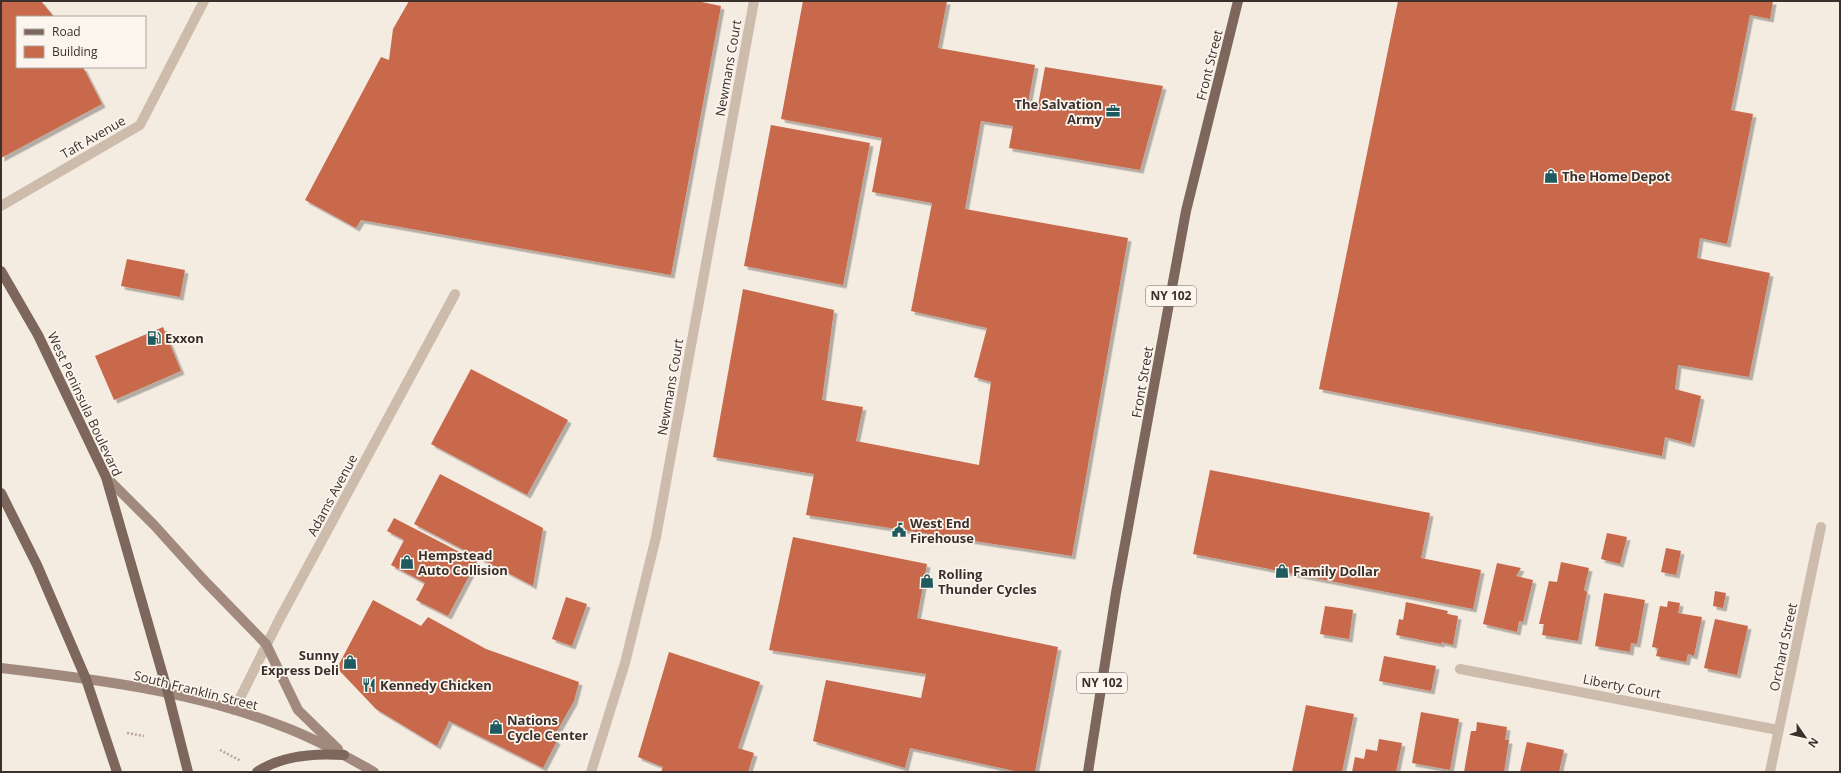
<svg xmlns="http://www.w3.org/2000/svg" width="1841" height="773" font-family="'Open Sans',sans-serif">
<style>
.building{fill:#c8694b;filter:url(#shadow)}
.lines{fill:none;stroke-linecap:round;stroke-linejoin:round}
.path{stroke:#b9a596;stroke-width:2.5;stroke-dasharray:2 2;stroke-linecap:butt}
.street{stroke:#cdbbac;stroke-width:10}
.secondary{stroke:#a18a7d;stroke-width:10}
.primary{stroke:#7d675c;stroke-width:10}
.labels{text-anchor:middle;stroke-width:3.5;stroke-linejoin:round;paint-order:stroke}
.shield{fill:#fbf5ee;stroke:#756b66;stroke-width:1}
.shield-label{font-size:12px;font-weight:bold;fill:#3b302b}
.street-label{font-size:13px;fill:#3b302b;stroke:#fbf5ee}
.poi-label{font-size:13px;font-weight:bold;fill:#3b302b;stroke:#fbf5ee;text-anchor:start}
</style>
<defs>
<filter id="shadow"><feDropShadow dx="3.5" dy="3.5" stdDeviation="0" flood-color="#0004"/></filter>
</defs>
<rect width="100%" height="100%" fill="#f4ebe1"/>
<g class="building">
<path d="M1 1H41L54 17H17V67H83L102 104 1 158Z"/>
<path d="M409 1H697L721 6 671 275 361 220 356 228 305 200 381 57 389 60 393 29Z"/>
<path d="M803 1H947L938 48 1035 65 1028 103 1038 105 1045 67 1163 86 1140 170 1009 148 1013 126 981 121 965 209 1128 238 1072 556 806 515 814 474 713 457 743 289 834 310 822 400 863 407 856 441 979 465 991 382 974 377 987 328 911 311 932 203 872 192 882 138 781 119Z"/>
<path d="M1398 1H1773L1770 19 1750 15 1731 110 1753 114 1727 244 1700 238 1697 258 1770 273 1749 377 1678 365 1675 389 1701 396 1691 444 1665 437 1662 456 1319 389Z"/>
<path d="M771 125 870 143 843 285 744 266Z"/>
<path d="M127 259 185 270 180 297 121 286Z"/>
<path d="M163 327 181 371 114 400 95 356Z"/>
<path d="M471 369 568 420 527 495 431 444Z"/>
<path d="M1210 470 1430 513 1421 558 1481 570 1473 609 1193 554Z"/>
<path d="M440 474 543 528 533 586 414 524Z"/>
<path d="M394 518 477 561 448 616 416 600 425 583 391 565 404 540 387 531Z"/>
<path d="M1607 533 1627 537 1620 564 1601 559Z"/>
<path d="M793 537 927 564 917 618 1058 647 1035 772H1019L910 748 905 768 813 741 826 680 921 698 926 674 769 650Z"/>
<path d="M1666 548 1681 551 1676 575 1661 572Z"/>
<path d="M1561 562 1589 568 1584 590 1587 592 1578 641 1542 635 1544 624H1539L1549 581 1557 582Z"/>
<path d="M1497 563 1521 568 1516 576 1533 580 1523 622 1519 621 1517 632 1483 624Z"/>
<path d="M1715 591 1726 593 1723 608 1713 606Z"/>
<path d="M1604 593 1645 600 1637 644 1631 643 1630 652 1595 646Z"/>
<path d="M566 597 587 604 572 646 552 639Z"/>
<path d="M373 600 421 626 428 617 486 649 579 682 574 701 553 738 557 741 543 768 449 721 437 746 376 709 337 668Z"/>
<path d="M1668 601 1680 603 1678 613 1702 617 1694 656 1688 654 1686 662 1656 656 1658 648 1652 647 1660 606 1667 607Z"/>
<path d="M1406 602 1448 611 1447 614 1458 616 1453 645 1441 642V644L1396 635 1399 619 1403 620Z"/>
<path d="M1325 606 1353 610 1349 639 1320 634Z"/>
<path d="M1715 619 1748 626 1737 675 1704 668Z"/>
<path d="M669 652 760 682 738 748 754 753 748 772H661L663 767 638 757Z"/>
<path d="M1384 656 1436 666 1431 691 1379 681Z"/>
<path d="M1306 705 1354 714 1342 772H1292Z"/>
<path d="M1421 712 1459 719 1450 770 1412 763Z"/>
<path d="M1477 722 1507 727 1505 740H1509L1504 772H1464L1471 731H1476Z"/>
<path d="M1379 739 1402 743 1396 772H1352L1355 757 1364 759 1366 749 1377 751Z"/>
<path d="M1527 742 1564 750 1559 772H1520Z"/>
</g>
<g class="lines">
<g class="path">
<path d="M127 733 144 736"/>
<path d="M220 750 241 761"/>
</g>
<g class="street">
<path d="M1 206 140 125 204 1"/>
<path d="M1460 669 1778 730"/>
<path d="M234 710 279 620 455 294"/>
<path d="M591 772 625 663 656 537 754 1"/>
<path d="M1770 772 1821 527"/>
</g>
<g class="secondary">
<path d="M106 477 154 525 202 578 266 644 298 710 338 749"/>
<path d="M1 668C94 679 191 691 279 725 312 737 344 755 374 772"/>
</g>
<g class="primary">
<path d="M1 271 38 335 106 477 168 693 188 772"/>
<path d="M1 493 37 565 86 679 117 772"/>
<path d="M257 772C282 755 315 753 344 755"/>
<path d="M1088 772 1116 593 1186 211 1238 1"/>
</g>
</g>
<defs>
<symbol id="office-bare" viewBox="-9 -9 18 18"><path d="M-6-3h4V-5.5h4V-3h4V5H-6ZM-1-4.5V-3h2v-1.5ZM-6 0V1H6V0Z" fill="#1f5a5e" stroke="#fbf5ee" stroke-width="2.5" paint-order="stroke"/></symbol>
<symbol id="shop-bare" viewBox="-9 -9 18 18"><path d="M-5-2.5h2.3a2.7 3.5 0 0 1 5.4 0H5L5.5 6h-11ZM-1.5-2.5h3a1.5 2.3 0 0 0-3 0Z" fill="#1f5a5e" stroke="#fbf5ee" stroke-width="2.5" paint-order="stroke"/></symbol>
<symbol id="fuel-bare" viewBox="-9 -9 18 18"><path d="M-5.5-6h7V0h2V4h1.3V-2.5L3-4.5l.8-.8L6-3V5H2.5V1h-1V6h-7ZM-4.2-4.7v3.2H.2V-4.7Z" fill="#1f5a5e" stroke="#fbf5ee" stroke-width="2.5" paint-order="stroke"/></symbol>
<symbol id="civic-bare" viewBox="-9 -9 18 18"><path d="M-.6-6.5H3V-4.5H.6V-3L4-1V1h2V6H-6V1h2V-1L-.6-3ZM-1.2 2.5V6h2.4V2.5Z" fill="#1f5a5e" stroke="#fbf5ee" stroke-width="2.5" paint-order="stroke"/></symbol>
<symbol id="restaurant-bare" viewBox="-9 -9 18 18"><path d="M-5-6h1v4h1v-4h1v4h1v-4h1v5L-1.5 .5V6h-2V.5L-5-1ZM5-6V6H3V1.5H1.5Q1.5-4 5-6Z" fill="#1f5a5e" stroke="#fbf5ee" stroke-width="2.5" paint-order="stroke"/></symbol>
</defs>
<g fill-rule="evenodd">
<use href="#office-bare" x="1103" y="101" width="20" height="20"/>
<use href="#shop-bare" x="1541" y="166" width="20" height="20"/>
<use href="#fuel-bare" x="144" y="328" width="20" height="20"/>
<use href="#civic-bare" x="889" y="520" width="20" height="20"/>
<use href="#shop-bare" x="397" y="552" width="20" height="20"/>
<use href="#shop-bare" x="1272" y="561" width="20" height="20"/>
<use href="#shop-bare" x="917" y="571" width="20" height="20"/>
<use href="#shop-bare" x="340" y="652" width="20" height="20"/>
<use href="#restaurant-bare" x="359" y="675" width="20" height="20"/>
<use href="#shop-bare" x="486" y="717" width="20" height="20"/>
</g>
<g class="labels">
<g class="shield">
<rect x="1146" y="286" width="50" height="20" rx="3"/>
<rect x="1077" y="673" width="50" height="20" rx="3"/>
</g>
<g class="shield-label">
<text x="1171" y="300">NY 102</text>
<text x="1102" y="687">NY 102</text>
</g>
<g class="street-label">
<text transform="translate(1209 65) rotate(-76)" y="5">Front Street</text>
<text transform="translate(728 68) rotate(-80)" y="5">Newmans Court</text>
<text transform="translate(93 137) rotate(-30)" y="5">Taft Avenue</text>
<text transform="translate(1142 382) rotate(-80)" y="5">Front Street</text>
<text transform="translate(670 387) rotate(-80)" y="5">Newmans Court</text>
<text transform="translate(85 404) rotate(65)" y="5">West Peninsula Boulevard</text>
<text transform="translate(332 495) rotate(-62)" y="5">Adams Avenue</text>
<text transform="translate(1783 647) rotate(-78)" y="5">Orchard Street</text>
<text transform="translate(1622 686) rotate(11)" y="5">Liberty Court</text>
<text transform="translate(196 690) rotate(14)" y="5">South Franklin Street</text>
</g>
<g class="poi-label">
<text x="1102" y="109" text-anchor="end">The Salvation<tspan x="1102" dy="15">Army</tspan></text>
<text x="1562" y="181">The Home Depot</text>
<text x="165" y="343">Exxon</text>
<text x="910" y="528">West End<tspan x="910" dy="15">Firehouse</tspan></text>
<text x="418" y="560">Hempstead<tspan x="418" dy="15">Auto Collision</tspan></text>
<text x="1293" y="576">Family Dollar</text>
<text x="938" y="579">Rolling<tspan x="938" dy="15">Thunder Cycles</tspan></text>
<text x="339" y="660" text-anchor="end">Sunny<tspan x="339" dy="15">Express Deli</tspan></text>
<text x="380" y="690">Kennedy Chicken</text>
<text x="507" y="725">Nations<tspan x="507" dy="15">Cycle Center</tspan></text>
</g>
</g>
<rect width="1841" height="773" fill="none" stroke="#3b302b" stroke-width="4"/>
<rect x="16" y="16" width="130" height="52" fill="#fbf5ee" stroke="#aea6a0"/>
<rect x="24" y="29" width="20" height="6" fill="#7d675c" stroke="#aea6a0"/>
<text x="52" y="36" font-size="12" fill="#3b302b">Road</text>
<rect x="24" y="46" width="20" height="12" fill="#c8694b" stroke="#aea6a0"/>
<text x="52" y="56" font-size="12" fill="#3b302b">Building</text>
<g transform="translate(1805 737) rotate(124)" stroke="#fbf5ee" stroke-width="3" paint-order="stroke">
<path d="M0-3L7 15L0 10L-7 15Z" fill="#3b302b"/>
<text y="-6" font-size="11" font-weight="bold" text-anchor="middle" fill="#3b302b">N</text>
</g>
</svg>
